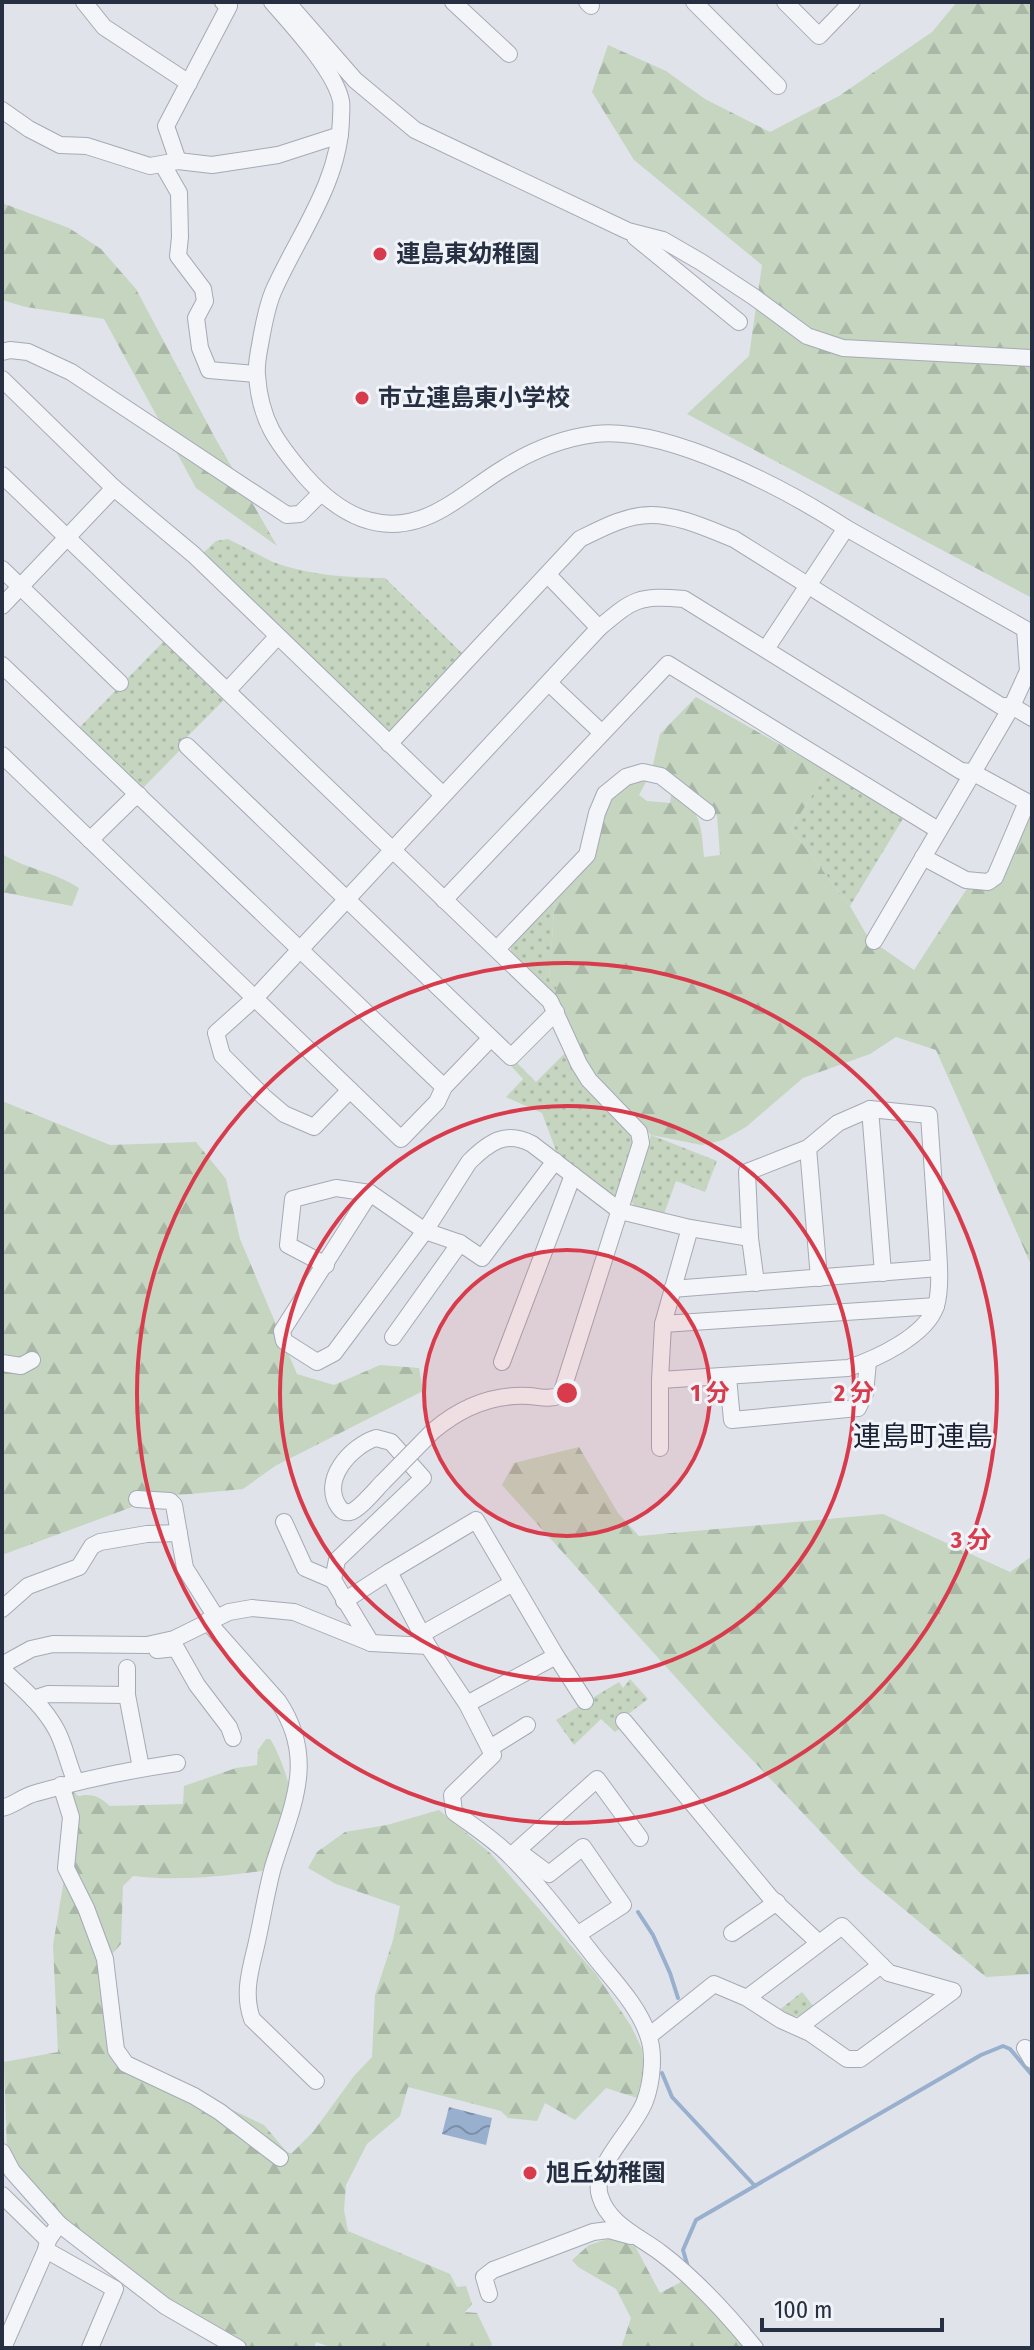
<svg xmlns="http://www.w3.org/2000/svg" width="1034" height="2350" font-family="'Fira Sans Condensed','Noto Sans JP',sans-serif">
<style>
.grass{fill:url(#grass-dots)}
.forest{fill:url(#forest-firs)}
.water{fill:url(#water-waves)}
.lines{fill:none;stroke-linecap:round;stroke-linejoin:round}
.stream{stroke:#98afcd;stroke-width:4}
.minor-casing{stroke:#a5aab5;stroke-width:18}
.minor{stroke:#f3f5f8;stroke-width:16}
.minor-bridge-casing{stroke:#a5aab5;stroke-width:18;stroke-linecap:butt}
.minor-bridge{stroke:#f3f5f8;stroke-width:16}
.ring{fill:none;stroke:#d83c4c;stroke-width:4}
.poi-dot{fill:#d83c4c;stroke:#f0f3f7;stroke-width:3}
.labels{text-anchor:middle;stroke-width:6;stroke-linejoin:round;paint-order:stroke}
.poi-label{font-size:24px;font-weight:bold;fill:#273043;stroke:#f0f3f7;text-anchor:start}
.quarter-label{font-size:28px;fill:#1a2133;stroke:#f0f3f7}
.centre{fill:#d83c4c;stroke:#f0f3f7;stroke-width:4}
.ring-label{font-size:24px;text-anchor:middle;font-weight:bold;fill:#d83c4c;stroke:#f0f3f7;stroke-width:6;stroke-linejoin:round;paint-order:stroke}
</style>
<defs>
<pattern id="grass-dots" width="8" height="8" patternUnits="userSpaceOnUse" patternTransform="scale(2)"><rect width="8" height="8" fill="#c5d5c0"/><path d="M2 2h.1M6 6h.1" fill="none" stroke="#a9b7a6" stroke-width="1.8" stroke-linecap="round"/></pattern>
<pattern id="forest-firs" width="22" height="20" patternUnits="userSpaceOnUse" patternTransform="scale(2)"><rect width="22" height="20" fill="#c5d5c0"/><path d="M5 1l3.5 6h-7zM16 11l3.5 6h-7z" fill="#a9b7a6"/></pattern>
<pattern id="water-waves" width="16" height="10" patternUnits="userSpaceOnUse" patternTransform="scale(2)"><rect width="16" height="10" fill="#98afcd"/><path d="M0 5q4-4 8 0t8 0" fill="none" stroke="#7c8fa8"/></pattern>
</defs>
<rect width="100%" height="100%" fill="#e0e3ea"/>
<g class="grass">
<path d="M228 539C243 546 258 555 273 562 308 575 348 578 385 578L465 656 392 731 383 732 201 555 216 541Z"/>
<path d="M166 639 226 698 179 745 182 748 143 788H137L78 729Z"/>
<path d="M827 771 904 817 850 906 791 829Z"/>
<path d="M555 898 549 979 557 987 554 997 511 955V943Z"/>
<path d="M567 1051 633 1138 635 1148 621 1194 614 1199 558 1156 542 1113 506 1097 523 1079 511 1066 516 1062 536 1082Z"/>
<path d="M651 1135 717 1161 705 1192 676 1181 664 1214 636 1208 631 1201Z"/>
<path d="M630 1679 648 1699 619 1721 623 1726 615 1732 601 1719 574 1745 556 1720 619 1682 623 1688Z"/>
<path d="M802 1992 815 2008C801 2019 794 2017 778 2011Z"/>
</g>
<g class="forest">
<path d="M957 2H1032V598L687 414 749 356 762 265 634 160 592 92 608 45 666 71 705 99 770 132 839 96 932 32Z"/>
<path d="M2 203 69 228 101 249 136 289 214 436 277 546 196 488 104 319 26 307 2 300Z"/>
<path d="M696 697 827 771 791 829 850 906 869 939 914 970 968 887 1001 879 1032 814V1267L936 1050 896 1037 870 1054 803 1078 746 1127 723 1140 702 1145 651 1135 603 1087 587 1066 554 997 557 987 549 979 555 898 607 801 619 788 648 778 639 795 647 801 670 803 672 789C701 813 701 821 704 857L720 855 717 815 667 775 652 769 660 734Z"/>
<path d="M2 854C28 870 53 871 79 888L72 906 2 892Z"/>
<path d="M2 1101 110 1145 196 1142 226 1179 240 1239 297 1374 334 1385 380 1365 419 1368 423 1391 275 1466 243 1489 159 1497 2 1555Z"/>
<path d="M579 1447 618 1513 639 1536 883 1514 1010 1572 1032 1556V1974L986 1977 860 1873 717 1723 502 1485 514 1463Z"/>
<path d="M266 1739H270C278 1750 292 1786 290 1799 287 1820 272 1853 262 1871 218 1877 177 1881 133 1876L123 1886 121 1944 112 1954 106 1952 69 1868 70 1789 78 1796C92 1793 99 1796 110 1806L183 1804 184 1786 236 1768 257 1765 258 1750Z"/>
<path d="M439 1810 490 1853 596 1974 631 2026 642 2049 644 2071 637 2098 606 2088 575 2120 545 2103 537 2121 508 2118 501 2111 408 2087 400 2116 367 2144 346 2185 344 2210 348 2231 450 2274 457 2287 466 2286 472 2304 465 2312 477 2313 492 2344 491 2348H333L316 2342 314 2348H255L241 2344 168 2300 58 2219 7 2152 4 2062 58 2052 53 1945 65 1874 103 1962 113 2052 264 2125 286 2151 291 2154 313 2132 354 2076 372 2057 375 1995 393 1940 400 1906 336 1884 308 1868 317 1852 345 1832 387 1825Z"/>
<path d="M611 2238 635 2246 660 2293 683 2281 750 2348H621L631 2318 616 2289 578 2267 572 2260 589 2245Z"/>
</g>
<path class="water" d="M449 2107 492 2118 486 2145 442 2134Z"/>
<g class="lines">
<g class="stream">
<path d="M638 1912 653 1935 670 1973 678 1998"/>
<path d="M662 2073 672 2097 755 2186"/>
<path d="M688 2267 683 2250 696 2220 981 2055 1003 2046 1010 2049 1032 2075"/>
</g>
<defs>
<g id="minor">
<path d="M84 2 104 27 189 83"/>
<path d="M272 2C293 26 335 71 341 101 342 106 341 113 341 119 340 182 297 237 273 292 266 309 263 328 260 345 258 355 256 365 257 375 260 421 277 443 305 476 344 520 390 540 444 508 465 496 484 480 504 468 531 451 563 438 595 434 667 426 786 489 846 528L766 649"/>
<path d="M287 2 355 80 415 130 628 231 663 240 701 262 754 297 807 336 843 348 1032 358"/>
<path d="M453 2 509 54"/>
<path d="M587 2 591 6"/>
<path d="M694 2 778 86"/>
<path d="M785 2 819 36 852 2"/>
<path d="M2 110 29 129 60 145 87 146 150 166 178 161 166 126 229 6 223 2"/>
<path d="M178 161 212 165 278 155 340 135"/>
<path d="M163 165 179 193 180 237 178 256 203 289 205 301 196 318 200 348 209 370 256 374"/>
<path d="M635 237 739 322"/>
<path d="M2 352 10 350 28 352 71 372 287 515 300 514 321 493"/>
<path d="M2 379 114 488 194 555 443 795"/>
<path d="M2 475 550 1001 579 1064 589 1080 639 1132 641 1143 561 1395C549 1400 541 1397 529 1396 493 1394 460 1408 433 1431"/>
<path d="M846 528 1025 629 1028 671 1012 706 874 941"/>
<path d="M2 569 120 683"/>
<path d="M548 575 599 628"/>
<path d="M2 606 114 488"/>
<path d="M2 665 444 1087"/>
<path d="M549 683 602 733"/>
<path d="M228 690 277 637"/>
<path d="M389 744 580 539C602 528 626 515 651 515 679 515 708 529 734 539L1001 706H1012L1032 718"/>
<path d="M187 746 511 1057 556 1012"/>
<path d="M2 755 401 1139 437 1102 444 1087 490 1039"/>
<path d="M90 840 131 800 139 795"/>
<path d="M444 900 668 664 938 830"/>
<path d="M497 949 587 855 597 813 605 794 626 777 643 772 661 776 707 812"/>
<path d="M350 1090 314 1127 284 1114 264 1097 222 1055 216 1033 255 998 599 628C633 599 639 595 684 599L961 771 972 772 1027 802 995 877 988 882 966 880 923 857"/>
<path d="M870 1109 883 1273"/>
<path d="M808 1148 819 1278"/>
<path d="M370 1193 282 1331 284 1341 317 1362 334 1353 425 1231 469 1162C489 1142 506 1130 532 1144L620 1211 690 1228 750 1238"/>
<path d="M326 1265 288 1245 293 1199 336 1188 370 1193 425 1231 460 1243 482 1258 555 1161"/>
<path d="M672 1289 939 1268"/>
<path d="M663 1324 936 1306"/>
<path d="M393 1337 460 1243"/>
<path d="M502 1362 573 1175"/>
<path d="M2 1363 21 1366 32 1360"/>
<path d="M728 1377 732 1420 858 1408 865 1393 868 1362"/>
<path d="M660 1380 848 1368C876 1359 926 1336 936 1306 942 1286 938 1253 937 1232 934 1193 932 1154 929 1115L870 1109 838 1123 808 1148 747 1172 750 1238 756 1283"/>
<path d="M660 1448V1380L663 1324 690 1228"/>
<path d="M137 1499 170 1501 174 1505 185 1568 216 1617"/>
<path d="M284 1522 305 1568 333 1580"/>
<path d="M344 1601 389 1572"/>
<path d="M2 1609 28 1586 79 1567 92 1546 100 1542 147 1534 179 1533"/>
<path d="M207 1621 278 1701C318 1760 291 1808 273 1867 266 1893 262 1920 256 1946 250 1971 243 1994 252 2019L316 2081"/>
<path d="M422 1634 513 1583"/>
<path d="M371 1643 333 1580 337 1560 423 1478 391 1442 376 1438C351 1446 320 1480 339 1507 342 1511 344 1513 350 1512 359 1510 376 1489 383 1482"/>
<path d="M157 1650 176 1648 197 1685 229 1727 233 1738"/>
<path d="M556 1656 585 1701"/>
<path d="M2 1665 31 1649 53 1644 147 1645 174 1639 229 1612 252 1608 294 1612 371 1643 428 1646"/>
<path d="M127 1668V1695L141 1768"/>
<path d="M2 1669C21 1687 43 1705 56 1729 65 1745 68 1765 76 1782"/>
<path d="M33 1699 48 1694 127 1695"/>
<path d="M467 1704 556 1656 476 1520 389 1572 428 1646 467 1704 493 1755 452 1795 454 1812C473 1826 495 1840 511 1857 541 1887 567 1922 593 1955 612 1979 638 2005 648 2035 655 2053 652 2082 645 2101 635 2129 590 2167 600 2196 608 2224 640 2237 661 2253 694 2278 729 2316 755 2348"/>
<path d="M624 1721 770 1897 819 1943"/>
<path d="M490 1748 527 1725"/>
<path d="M61 1785 71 1817 66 1868 86 1908 105 1959 116 2050 126 2064 194 2096 220 2112 280 2158"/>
<path d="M2 1808C15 1805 23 1796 36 1793 82 1780 129 1770 177 1763"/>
<path d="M518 1851 549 1874 583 1847 623 1905 577 1935"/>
<path d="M512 1855 597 1779 640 1838"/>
<path d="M732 1933 777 1902"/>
<path d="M799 2027 881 1965"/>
<path d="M649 2036 714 1984 747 1998 781 2020 810 2033 847 2059H860L953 1991 889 1973 842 1926 747 1998"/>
<path d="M1025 2048 1032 2060"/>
<path d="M2 2152 12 2171 59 2224 165 2306 238 2348"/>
<path d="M2 2195 48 2240"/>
<path d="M46 2250 115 2289 90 2348"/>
<path d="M489 2294 484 2277 493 2270 593 2232 609 2230 631 2236"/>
<path d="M3 2348 46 2250 48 2240 59 2224"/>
</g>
</defs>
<use href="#minor" class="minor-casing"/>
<use href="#minor" class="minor"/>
<defs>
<path id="minor-bridge" d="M383 1482 433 1431"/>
</defs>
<use href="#minor-bridge" class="minor-bridge-casing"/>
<use href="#minor-bridge" class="minor-bridge"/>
</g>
<circle cx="567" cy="1393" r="143" fill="#d83c4c" fill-opacity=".12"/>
<g class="ring">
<circle cx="567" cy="1393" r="143"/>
<circle cx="567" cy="1393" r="287"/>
<circle cx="567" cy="1393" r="430"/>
</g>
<g class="poi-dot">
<circle cx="380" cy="254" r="8"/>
<circle cx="362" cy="398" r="8"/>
<circle cx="530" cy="2173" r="8"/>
</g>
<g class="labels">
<g class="poi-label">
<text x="396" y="262">連島東幼稚園</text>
<text x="378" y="406">市立連島東小学校</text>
<text x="546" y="2181">旭丘幼稚園</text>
</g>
<g class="quarter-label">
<text x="923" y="1446">連島町連島</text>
</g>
</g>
<circle cx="567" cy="1393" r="12" class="centre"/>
<g class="ring-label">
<text x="710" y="1401">1 分</text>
<text x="854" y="1401">2 分</text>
<text x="971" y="1548">3 分</text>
</g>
<rect width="1034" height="2350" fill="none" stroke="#273043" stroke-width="8"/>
<path d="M762 2318v12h180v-12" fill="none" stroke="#273043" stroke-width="4"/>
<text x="774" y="2318" font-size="24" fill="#273043" stroke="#f0f3f7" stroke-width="6" paint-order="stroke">100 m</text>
</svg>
